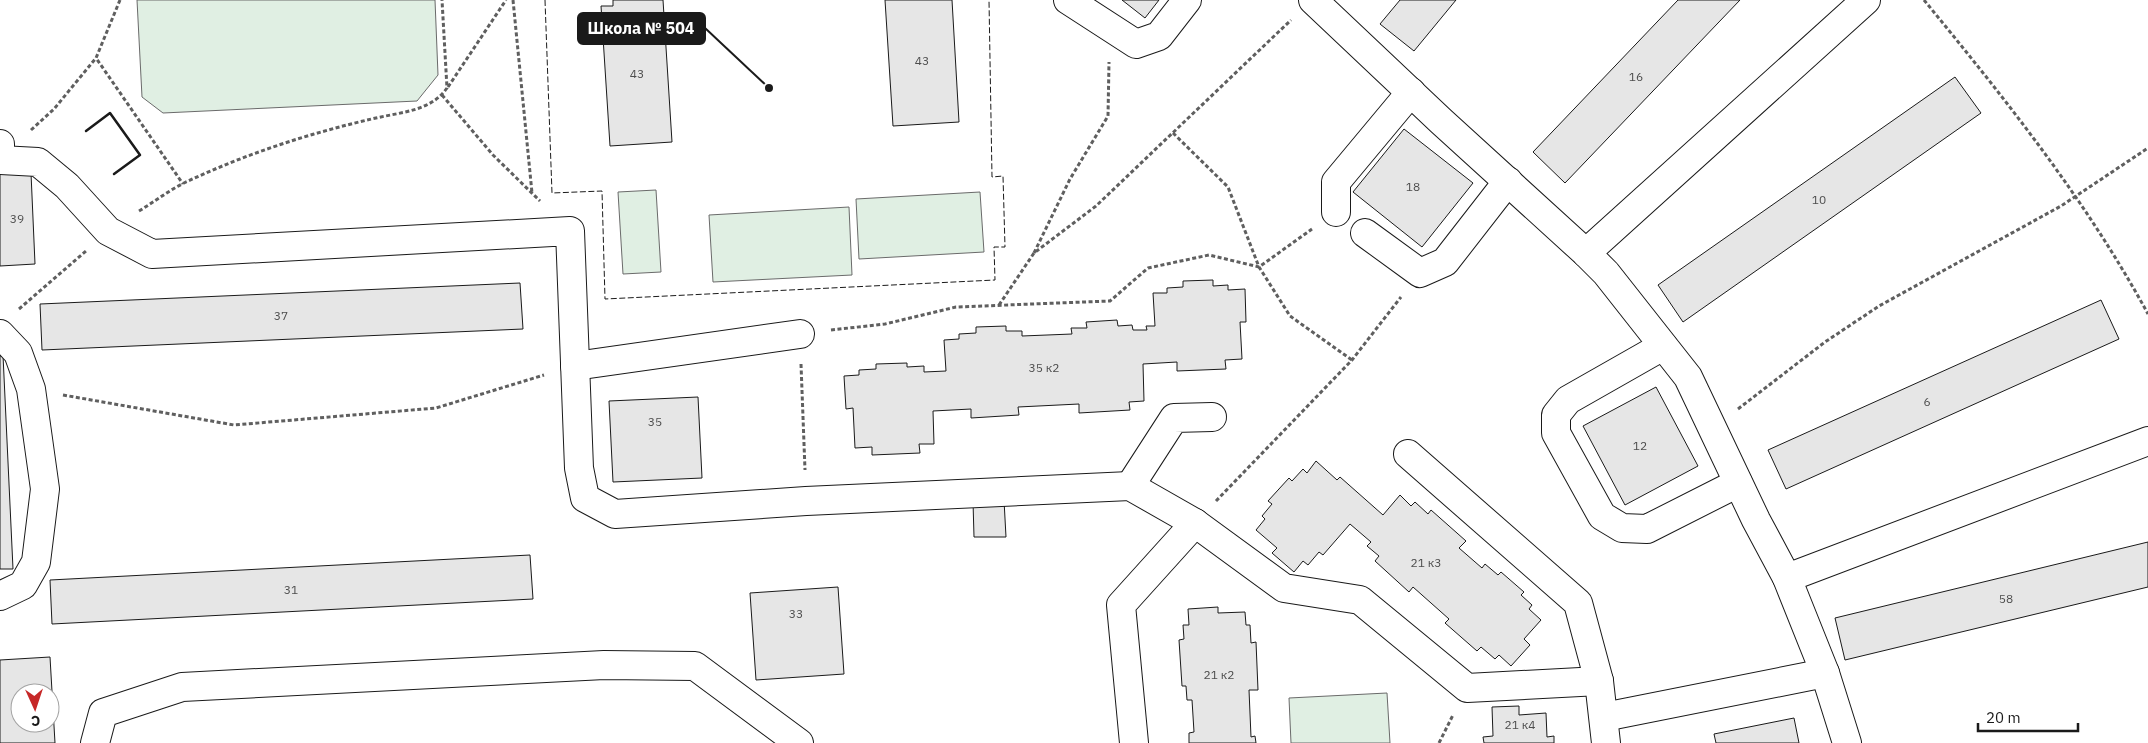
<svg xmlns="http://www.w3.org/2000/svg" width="2148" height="743" font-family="'IBM Plex Sans',sans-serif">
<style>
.green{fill:#e0efe3;stroke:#6a6a6a}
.building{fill:#e6e6e6;stroke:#1a1a1a;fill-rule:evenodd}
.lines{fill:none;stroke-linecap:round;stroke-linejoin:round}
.minor-casing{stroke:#1a1a1a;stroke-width:30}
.path{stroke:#5f5f5f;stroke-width:3;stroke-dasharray:4 2.5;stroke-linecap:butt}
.minor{stroke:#fff;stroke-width:28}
.fence{stroke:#1a1a1a;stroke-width:1;stroke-dasharray:6 2.5;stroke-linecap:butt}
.wall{stroke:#1a1a1a;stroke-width:2.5}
.labels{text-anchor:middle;stroke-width:4;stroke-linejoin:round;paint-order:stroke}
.number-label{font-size:12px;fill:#4d4d4d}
.leader{fill:none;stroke:#1a1a1a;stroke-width:2}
.callout-dot{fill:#1a1a1a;stroke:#fff;stroke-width:2}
.callout{fill:#1a1a1a;stroke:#1a1a1a;stroke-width:2}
.callout-label{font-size:16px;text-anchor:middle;font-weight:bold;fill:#fff}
</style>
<rect width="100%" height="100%" fill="#fff"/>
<g class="green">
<path d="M137 0H435L438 75 417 101 163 113 142 97Z"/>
<path d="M656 190 661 272 623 274 618 192Z"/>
<path d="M980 192 984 252 859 259 856 199Z"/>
<path d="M849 207 852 275 713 282 709 215Z"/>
<path d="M1387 693 1390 743H1291L1289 698Z"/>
</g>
<g class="building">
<path d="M613 0H663L672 142 610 146 601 6H613Z"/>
<path d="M885 0H952L959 122 893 126Z"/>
<path d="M1122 0H1159L1145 18Z"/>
<path d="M1400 0H1456L1414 51 1380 24Z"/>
<path d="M1678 0H1740L1565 183 1533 152Z"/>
<path d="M1955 77 1981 113 1683 322 1658 285Z"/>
<path d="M1404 129 1473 183 1422 247 1353 192Z"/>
<path d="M31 173 35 264 0 266V174Z"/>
<path d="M1213 280V286L1228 285V290L1245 289 1246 322H1240L1242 359 1225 360 1226 369 1177 371V362L1143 364 1144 401 1129 402 1130 410 1079 413V404L1018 407 1019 415 971 418V409L933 411 934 444H919L920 453 872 455V447L855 448 853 408 846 409 844 376 859 375V370L876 369V364L907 363V367L924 366V372L946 371 944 340 959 339V334L976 333V327L1006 326V331H1022V336L1072 334 1071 328H1087L1086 322 1117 320 1118 326 1132 325 1133 330H1147L1146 326H1155L1153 293H1167V288L1183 287V281Z"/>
<path d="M520 283 523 329 42 350 40 304Z"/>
<path d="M2101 300 2119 339 1786 489 1768 450Z"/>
<path d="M3 355 13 569H0V356Z"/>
<path d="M1656 387 1698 466 1625 505 1583 426Z"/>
<path d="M698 397 702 478 613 482 609 401Z"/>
<path d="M1316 461 1337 480 1340 477 1383 515 1400 495 1411 506 1415 502 1428 514 1431 510 1466 541 1459 548 1482 568 1485 564 1498 575 1501 572 1524 592 1521 595 1532 605 1529 609 1541 620 1524 639 1530 645 1511 666 1499 655 1495 659 1481 647 1477 651 1445 623 1449 619 1413 587 1409 592 1375 561 1379 556 1367 546 1371 542 1350 524 1323 555 1319 552 1308 565 1303 561 1294 572 1272 553 1277 548 1256 530 1265 519 1262 516 1272 504 1268 501 1289 478 1292 481 1303 469 1307 473Z"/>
<path d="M1004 500 1006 537H974L973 501Z"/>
<path d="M2148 542V587L1845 660 1835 618Z"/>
<path d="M530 555 533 599 52 624 50 580Z"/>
<path d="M838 587 844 674 756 680 750 593Z"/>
<path d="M1218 607V613L1245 612 1246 625H1250L1251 643 1256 642 1258 690H1249L1251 737 1255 736 1256 743H1189V733L1194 732 1192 700H1187L1186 686H1182L1179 640 1184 639 1183 625H1189L1188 609Z"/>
<path d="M50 657 55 743H0V660ZM20 693H50V723H20Z"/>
<path d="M1519 706V715L1546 713 1547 737 1554 736V743H1484L1483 737 1493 736 1492 707Z"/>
<path d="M1794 718 1799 743H1716L1714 734Z"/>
</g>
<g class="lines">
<defs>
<g id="minor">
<path d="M1068 0 1136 44 1159 36 1187 0"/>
<path d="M1313 0 1441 121 1586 253 1606 273 1688 377 1756 520 1787 578 1825 673 1847 743"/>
<path d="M0 144V160L38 162 67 186 108 231 152 254 570 231 579 468 585 498 615 514 806 501 1130 486 1195 523 1284 588 1360 600 1467 688 1599 681"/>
<path d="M1336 212V182L1411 92"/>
<path d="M1365 233 1420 273 1445 262 1508 181"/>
<path d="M1586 253 1866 0"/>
<path d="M0 334 18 353 31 389 45 489 36 562 23 585 0 596"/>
<path d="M1663 346 1568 400 1556 415V433L1602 516 1622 528 1647 529 1738 483"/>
<path d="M575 366 800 334"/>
<path d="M1408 454 1578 603 1599 681 1606 743"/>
<path d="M1130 486 1174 418 1212 417"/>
<path d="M1787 578 2148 441"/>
<path d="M1604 717 1825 673"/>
<path d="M95 743 103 713 182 687 604 665 695 666 799 743"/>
<path d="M1134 743 1121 605 1195 523"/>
</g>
</defs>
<use href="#minor" class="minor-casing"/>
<g class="path">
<path d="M120 0 96 58 183 184"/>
<path d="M513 0 532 193"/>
<path d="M1924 0C2006 100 2086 200 2148 314"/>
<path d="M448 87 506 0"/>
<path d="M442 95 493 155 540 201"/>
<path d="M31 130 54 109 96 58"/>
<path d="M1173 133 1228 187 1259 267 1290 316 1352 360"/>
<path d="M139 211C154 202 168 191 184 183 245 154 310 133 376 118 402 112 431 111 447 88L442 0"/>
<path d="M1034 253 1070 179 1108 116 1109 62"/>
<path d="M999 305 1034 253 1096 206 1291 20"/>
<path d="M19 309 86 251"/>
<path d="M831 330 885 324 956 307 1110 301 1148 268 1209 255 1259 267 1312 229"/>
<path d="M801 364 805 470"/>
<path d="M63 395 234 425 436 408 544 375"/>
<path d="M1738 409 1825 342 1879 306 2061 206 2148 148"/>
<path d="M1216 501 1352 360 1401 297"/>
<path d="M1439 743 1453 715"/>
</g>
<use href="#minor" class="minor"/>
<path class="fence" d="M545 0 552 193 602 191 605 299 995 280 994 247H1005L1003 176 992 177 989 0"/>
<path class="wall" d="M86 131 110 113 140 155 114 174"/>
</g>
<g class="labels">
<g class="number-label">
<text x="922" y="65">43</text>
<text x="637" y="78">43</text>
<text x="1636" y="81">16</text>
<text x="1413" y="191">18</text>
<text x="1819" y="204">10</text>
<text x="17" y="223">39</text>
<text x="281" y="320">37</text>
<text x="1044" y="372">35 к2</text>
<text x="1927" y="406">6</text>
<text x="655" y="426">35</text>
<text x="1640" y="450">12</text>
<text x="1426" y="567">21 к3</text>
<text x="291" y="594">31</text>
<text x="2006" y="603">58</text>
<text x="796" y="618">33</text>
<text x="1219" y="679">21 к2</text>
<text x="1520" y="729">21 к4</text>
</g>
</g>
<path class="leader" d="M769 88L705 28"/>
<circle class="callout-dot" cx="769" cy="88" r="5"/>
<rect class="callout" x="578" y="13" width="127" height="31" rx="5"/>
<g class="callout-label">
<text x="641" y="34">Школа № 504</text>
</g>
<g transform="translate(35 708) rotate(177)"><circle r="24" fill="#ffffff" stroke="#a3a3a3"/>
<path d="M0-4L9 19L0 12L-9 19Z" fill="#c62828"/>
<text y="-8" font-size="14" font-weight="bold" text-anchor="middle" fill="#1a1a1a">С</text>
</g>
<path d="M1978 723v8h100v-8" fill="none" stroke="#1a1a1a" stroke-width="2.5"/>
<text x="1986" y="723" font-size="15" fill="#1a1a1a" stroke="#ffffff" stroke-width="4" paint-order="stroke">20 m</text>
</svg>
